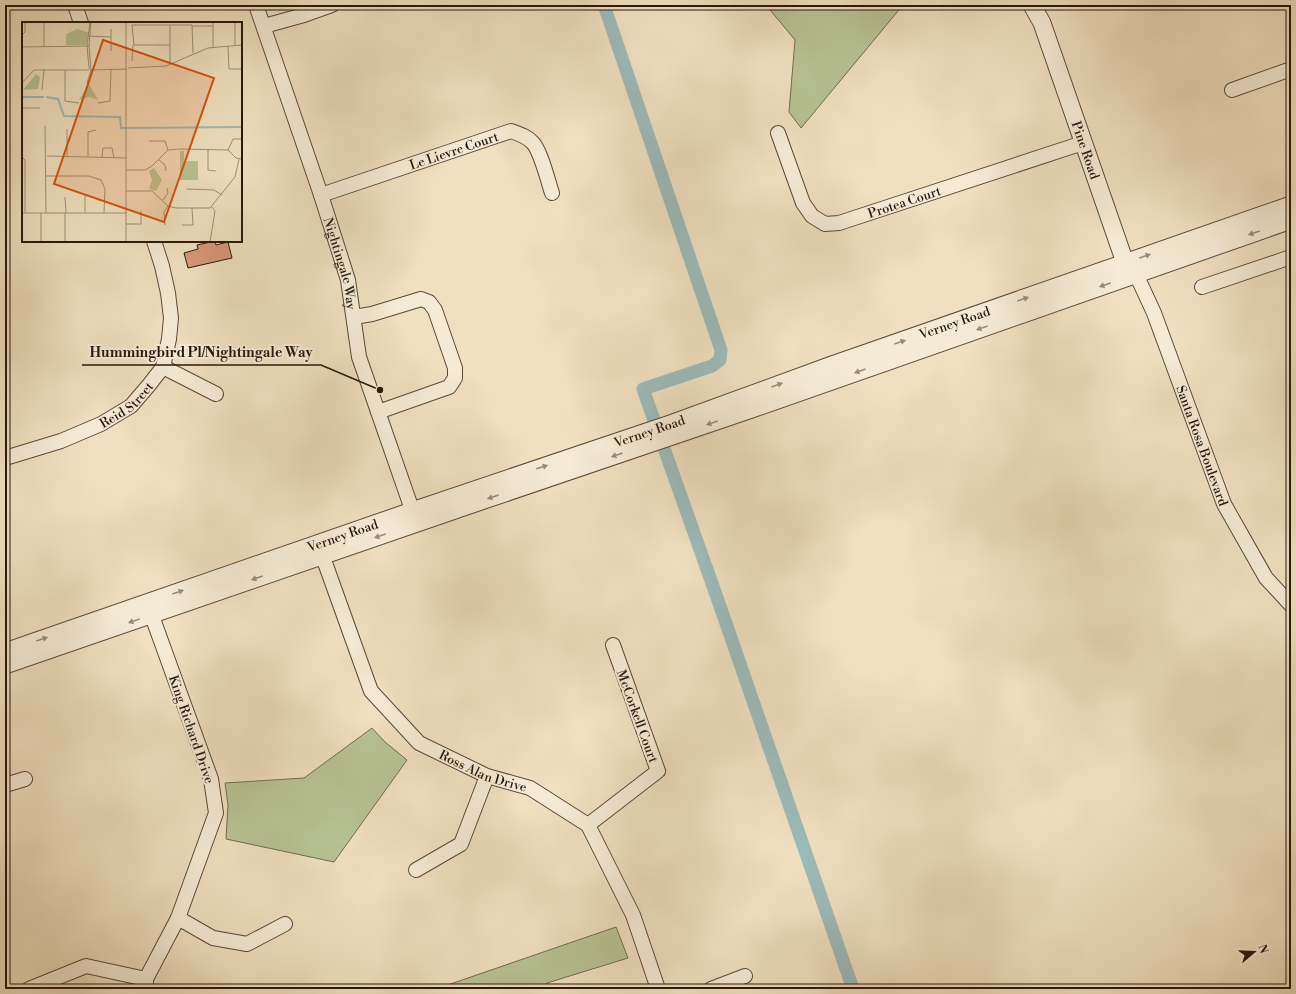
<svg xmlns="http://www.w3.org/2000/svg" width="1296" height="994" font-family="'Libre Bodoni',serif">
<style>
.green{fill:#b7c394;stroke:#706d50}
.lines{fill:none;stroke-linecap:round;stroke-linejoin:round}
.canal{stroke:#9cbbba;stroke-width:13}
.building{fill:#d89678;stroke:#29170c}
.minor-casing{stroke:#5a4939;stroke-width:16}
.tertiary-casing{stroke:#5a4939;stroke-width:19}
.minor{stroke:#f5ebd5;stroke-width:14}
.tertiary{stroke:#f5ebd5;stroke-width:17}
.oneway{fill:#998c7b}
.labels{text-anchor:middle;stroke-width:4;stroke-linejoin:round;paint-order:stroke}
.street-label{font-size:13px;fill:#29170c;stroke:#f5ebd5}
.inset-river{fill:none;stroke:#9cbbba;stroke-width:2}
.inset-road{fill:none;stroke:#a09077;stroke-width:1}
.view{fill:#d5520c;fill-opacity:0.15;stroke:#d5520c;stroke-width:2}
.inset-edge{fill:none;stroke:#29170c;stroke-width:2}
.leader{fill:none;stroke:#29170c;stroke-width:1.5}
.callout-dot{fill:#29170c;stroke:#f5ebd5;stroke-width:1.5}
.callout-label{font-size:14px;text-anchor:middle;font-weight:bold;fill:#29170c;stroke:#f5ebd5;stroke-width:4;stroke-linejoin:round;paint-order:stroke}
</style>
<rect width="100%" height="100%" fill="#efe0bf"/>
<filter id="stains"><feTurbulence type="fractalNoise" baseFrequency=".005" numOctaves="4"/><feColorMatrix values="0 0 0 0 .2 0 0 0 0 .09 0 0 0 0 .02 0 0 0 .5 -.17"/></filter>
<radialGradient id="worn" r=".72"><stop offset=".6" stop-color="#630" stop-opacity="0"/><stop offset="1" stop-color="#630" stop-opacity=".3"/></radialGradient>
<g class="green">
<path d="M766 5H903L801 128 789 112 795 40Z"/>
<path d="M372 728 385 742 407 760 334 862 226 839 228 805 225 783 304 778Z"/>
<path d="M616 927 628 958 547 983 548 989H436Z"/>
</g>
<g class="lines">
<path class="canal" d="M604 5 721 350 720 360 712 366 643 389 720 606 853 989"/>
</g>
<path class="building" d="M215 241 216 245 228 242 232 258 188 268 184 253 198 249 197 245Z"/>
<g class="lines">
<defs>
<g id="minor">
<path d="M75 5 81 23"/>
<path id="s1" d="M256 5 321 195 348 280 359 357 416 521"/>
<path d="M264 26 304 15 332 5"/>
<path d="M1232 90 1291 69"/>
<path id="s2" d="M778 133 803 203 812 216 825 224 839 223 1083 143"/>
<path id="s3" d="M321 195 511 131C519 134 527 136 533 143 541 152 548 181 552 193"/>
<path id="s4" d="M1136 274 1154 313 1224 504 1266 578 1291 605"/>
<path d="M1202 287 1291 257"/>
<path d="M354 317 372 314 421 299 429 302 435 310 455 368V378L449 387 378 412"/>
<path d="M163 367 216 394"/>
<path id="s5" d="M5 458 61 441 101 424 131 406 149 385 163 367 169 339 171 318 168 293 162 266 154 241"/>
<path id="s6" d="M319 546 371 691 419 743 487 776 530 788 588 825 633 915 658 989"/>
<path d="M5 785 25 779"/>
<path d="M588 825 658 771 613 645"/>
<path d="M416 870 461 844 487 776"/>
<path d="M178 918 213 938 247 944 285 924"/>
<path d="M29 989 86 966 146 979"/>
<path d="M146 989V979L178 918 216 813 211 779 148 605"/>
<path d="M711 989 745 976"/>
</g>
<g id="tertiary">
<path id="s7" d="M1032 5 1042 23 1129 274"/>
<path id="s8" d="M5 652 412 511 673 423 832 365 1291 205"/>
<path d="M5 665 484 500 746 411 1291 220"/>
</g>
</defs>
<use href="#minor" class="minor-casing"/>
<use href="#tertiary" class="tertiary-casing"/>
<use href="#minor" class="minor"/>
<use href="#tertiary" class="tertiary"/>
</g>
<defs><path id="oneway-solid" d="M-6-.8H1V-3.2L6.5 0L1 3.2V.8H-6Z"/></defs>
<g class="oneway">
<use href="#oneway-solid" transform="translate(1254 233) rotate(161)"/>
<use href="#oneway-solid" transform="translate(1145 256) rotate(-19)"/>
<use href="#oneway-solid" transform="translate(1105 285) rotate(161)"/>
<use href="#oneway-solid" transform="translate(1023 299) rotate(-19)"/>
<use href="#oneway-solid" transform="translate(982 328) rotate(161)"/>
<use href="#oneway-solid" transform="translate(900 342) rotate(-19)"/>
<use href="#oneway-solid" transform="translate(860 371) rotate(160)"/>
<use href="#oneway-solid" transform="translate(777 385) rotate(-20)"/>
<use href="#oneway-solid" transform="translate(712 423) rotate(161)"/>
<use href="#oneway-solid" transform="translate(617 455) rotate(161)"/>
<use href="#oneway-solid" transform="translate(542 467) rotate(-18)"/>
<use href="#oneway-solid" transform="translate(493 497) rotate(161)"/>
<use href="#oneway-solid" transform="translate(380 536) rotate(161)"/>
<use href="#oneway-solid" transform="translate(257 578) rotate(161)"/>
<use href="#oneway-solid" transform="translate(178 592) rotate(-19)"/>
<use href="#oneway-solid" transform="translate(134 621) rotate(161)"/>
<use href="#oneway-solid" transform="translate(42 639) rotate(-19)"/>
</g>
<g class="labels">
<g class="street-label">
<text dy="5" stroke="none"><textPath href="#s3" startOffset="140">Le Lievre Court</textPath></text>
<text dy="5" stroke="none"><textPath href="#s7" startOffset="155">Pine Road</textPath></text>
<text dy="5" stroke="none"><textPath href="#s2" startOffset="188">Protea Court</textPath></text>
<text dy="5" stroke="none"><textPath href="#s1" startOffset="272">Nightingale Way</textPath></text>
<text dy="5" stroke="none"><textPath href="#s8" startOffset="1005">Verney Road</textPath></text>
<text dy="5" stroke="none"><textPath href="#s5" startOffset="134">Reid Street</textPath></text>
<text dy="5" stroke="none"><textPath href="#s8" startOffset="681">Verney Road</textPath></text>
<text dy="5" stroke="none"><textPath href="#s4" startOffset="184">Santa Rosa Boulevard</textPath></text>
<text dy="5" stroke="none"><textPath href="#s8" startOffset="357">Verney Road</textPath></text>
<text transform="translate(638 716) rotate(70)" y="5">McCorkell Court</text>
<text transform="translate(192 729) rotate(71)" y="5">King Richard Drive</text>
<text dy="5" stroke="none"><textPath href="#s6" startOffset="295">Ross Alan Drive</textPath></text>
</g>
</g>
<g transform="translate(22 22)">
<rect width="220" height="220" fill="#efe0bf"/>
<path d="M55 7 67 11 64 23H44V12ZM14 52 18 55 16 67 1 68ZM67 62 76 78 67 75 57 78ZM158 129H162V139H176V158H158ZM132 146 140 158 134 169 127 167 130 158 127 149Z" fill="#b7c394"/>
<path class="inset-river" d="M0 75H22M24 75 36 77 42 94 98 95 99 106 220 105"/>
<path class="inset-road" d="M22 0V24M104 0V220M191 0V25M213 0V23M170 4H191M0 13 3 10V0M66 14 89 15V7M89 15V29M148 23H112L110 3H148M206 24 207 47H220M0 25 67 24M110 39 111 23M148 42V3H170L171 31M67 46 69 48 67 24 69 0M67 46 65 24 68 0M106 46 144 44 186 26 220 23M43 48V79L57 81M69 48 105 47M0 61 12 48H67M65 61 69 48M20 68 22 47M76 81 88 79 89 47M0 86H18M23 104 24 191M127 119H143L146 128M186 127V148L194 149M206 128 211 117H220M25 134 105 136M45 134V107M66 134V110L74 108M0 135 3 138V191M80 135 81 126H90L92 136M137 138 143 143 144 149M104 148H123L130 144 146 128 158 127 206 128 214 136 220 137M24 154H67L79 158 83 167 82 191M165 167 192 168 200 173M104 169H130L146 184 154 186H188L213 155 217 137M63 174V191M43 175 44 191M141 178 146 171 145 166M0 191H105M19 191V220M104 202H119V189M143 203 142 190 146 184M160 203H171L170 186M43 220V191M188 220 193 189 190 185"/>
<path class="view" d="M81 18 192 56 142 200 32 162Z"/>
<rect width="220" height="220" class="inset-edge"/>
</g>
<path class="leader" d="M380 390L321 365H82"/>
<circle class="callout-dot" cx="380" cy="390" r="4"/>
<g class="callout-label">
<text x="201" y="357">Hummingbird Pl/Nightingale Way</text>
</g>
<rect width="1296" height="994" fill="none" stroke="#efe0bf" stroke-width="20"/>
<rect x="6" y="6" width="1284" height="982" fill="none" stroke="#29170c" stroke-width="2"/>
<rect x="10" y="10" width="1276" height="974" fill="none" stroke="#29170c"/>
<g transform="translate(1254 952) rotate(71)" stroke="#f5ebd5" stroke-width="3" paint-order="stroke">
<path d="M0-3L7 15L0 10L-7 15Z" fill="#29170c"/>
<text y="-6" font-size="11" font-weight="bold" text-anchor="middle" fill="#29170c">N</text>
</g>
<rect width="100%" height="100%" filter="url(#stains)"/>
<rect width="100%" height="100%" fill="url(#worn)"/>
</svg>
